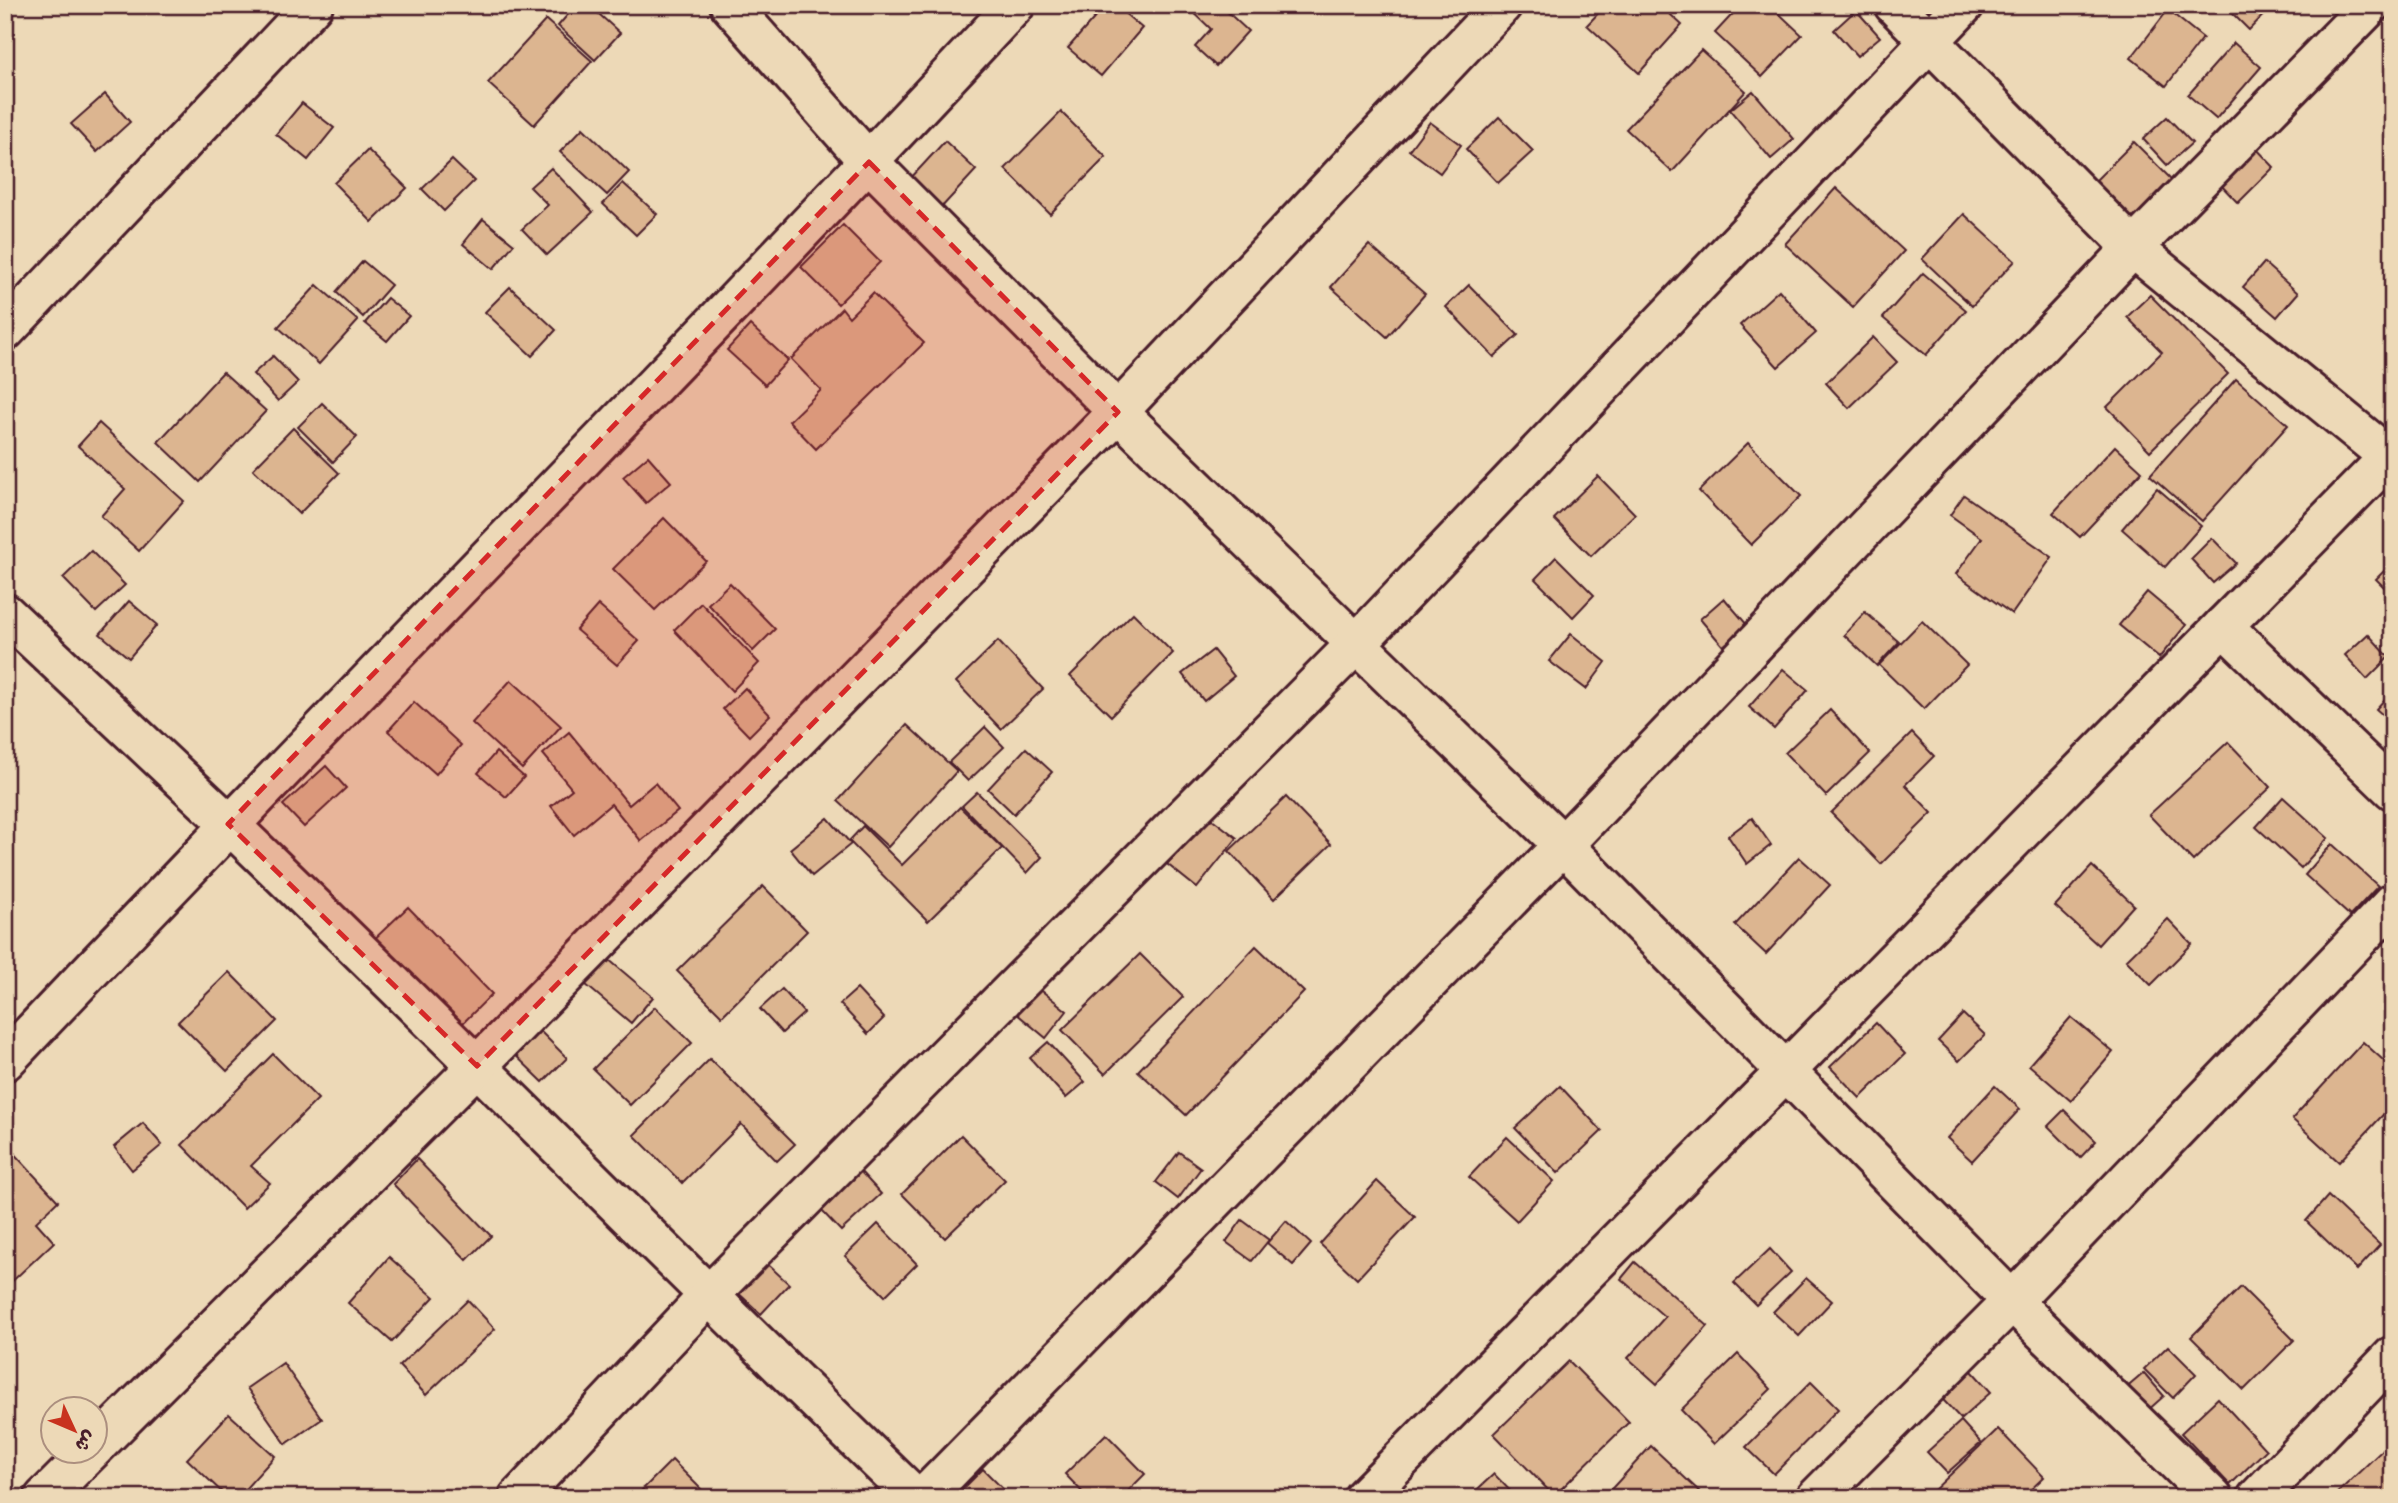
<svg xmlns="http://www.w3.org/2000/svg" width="2398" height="1503" font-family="'Playpen Sans','Playpen Sans Arabic',sans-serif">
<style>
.building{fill:#dcb590;stroke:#4a1f2b;stroke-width:2}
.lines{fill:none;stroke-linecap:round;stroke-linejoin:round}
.street-casing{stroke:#4a1f2b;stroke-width:44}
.secondary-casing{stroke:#4a1f2b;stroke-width:44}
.street{stroke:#edd9b7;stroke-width:38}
.secondary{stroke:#edd9b7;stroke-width:38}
.marked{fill:#d62828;fill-opacity:0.2;stroke:#d62828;stroke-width:5;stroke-dasharray:14 9;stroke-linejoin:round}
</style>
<rect width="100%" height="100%" fill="#edd9b7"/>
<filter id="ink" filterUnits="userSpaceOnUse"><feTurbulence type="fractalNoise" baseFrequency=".0143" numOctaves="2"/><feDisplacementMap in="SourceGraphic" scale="14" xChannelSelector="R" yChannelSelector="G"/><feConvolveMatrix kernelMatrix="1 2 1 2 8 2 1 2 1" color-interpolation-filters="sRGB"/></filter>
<g filter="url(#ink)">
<g class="building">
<path d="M576 5H589L620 33 595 60 558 26Z"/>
<path d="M1106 5H1115L1142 28 1101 76 1068 48Z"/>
<path d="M1186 5H1220L1248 31 1216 66 1195 47 1211 29Z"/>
<path d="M1606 5H1660L1682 25 1639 73 1587 25Z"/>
<path d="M1741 5H1770L1802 35 1762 77 1715 33Z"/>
<path d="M2224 5H2273L2249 30Z"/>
<path d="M1856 10 1880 37 1857 56 1834 30Z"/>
<path d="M2168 10 2203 38 2166 86 2131 58Z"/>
<path d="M546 20 592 61 534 125 488 83Z"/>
<path d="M2234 43 2261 67 2216 119 2188 95Z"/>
<path d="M1701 50 1746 91 1672 172 1626 129Z"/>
<path d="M1753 91 1794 139 1771 159 1730 110Z"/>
<path d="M105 94 130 122 97 152 71 124Z"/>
<path d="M302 103 334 128 308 160 276 134Z"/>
<path d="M1061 112 1106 157 1050 214 1005 169Z"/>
<path d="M1499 117 1533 151 1498 183 1466 149Z"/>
<path d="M2167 117 2192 143 2167 165 2143 139Z"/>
<path d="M1430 122 1461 145 1440 173 1409 150Z"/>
<path d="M583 128 629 172 607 195 560 152Z"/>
<path d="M945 141 976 170 940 209 909 180Z"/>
<path d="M2134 142 2177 185 2136 227 2092 184Z"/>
<path d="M2253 145 2274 167 2238 203 2216 180Z"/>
<path d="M368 150 407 188 372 222 334 183Z"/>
<path d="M452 160 474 181 444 211 422 189Z"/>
<path d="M551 168 593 212 547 255 522 229 548 205 530 187Z"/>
<path d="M623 183 657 214 636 235 603 204Z"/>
<path d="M1836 188 1904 251 1853 307 1785 244Z"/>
<path d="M1964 214 2015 261 1972 306 1922 259Z"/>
<path d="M483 219 514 244 493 269 463 244Z"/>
<path d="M843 225 880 262 838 304 801 267Z"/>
<path d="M1369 245 1425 294 1387 337 1331 287Z"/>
<path d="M363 261 391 285 363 317 336 292Z"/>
<path d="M2264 263 2298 293 2277 317 2243 287Z"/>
<path d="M1923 273 1966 310 1926 355 1883 318Z"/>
<path d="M317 285 358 321 319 364 278 327Z"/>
<path d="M1469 285 1518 335 1494 357 1446 307Z"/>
<path d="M510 287 556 330 532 356 485 312Z"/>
<path d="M1779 290 1816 333 1778 367 1740 325Z"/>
<path d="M873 293 924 343 816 449 789 421 821 390 791 359 842 308 849 317Z"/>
<path d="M2150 295 2228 374 2150 451 2107 407 2162 352 2127 317Z"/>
<path d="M387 298 409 316 387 341 365 323Z"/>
<path d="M750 325 788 360 765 385 727 350Z"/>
<path d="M1873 337 1897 362 1849 408 1826 383Z"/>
<path d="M273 356 298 382 278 401 253 374Z"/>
<path d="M223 372 266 411 200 482 158 442Z"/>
<path d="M2236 379 2288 425 2202 521 2150 475Z"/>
<path d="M322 403 357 437 333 462 298 427Z"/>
<path d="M99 423 184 501 139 551 101 516 125 489 78 446Z"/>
<path d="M293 428 339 473 299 514 253 469Z"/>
<path d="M1748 443 1801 496 1751 545 1699 491Z"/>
<path d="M2115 446 2142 471 2080 537 2053 513Z"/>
<path d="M648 456 671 482 646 503 623 477Z"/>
<path d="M1598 476 1635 514 1591 556 1554 519Z"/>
<path d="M2157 488 2201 526 2165 567 2122 529Z"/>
<path d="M1964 495 2052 557 2012 614 1956 574 1982 538 1950 515Z"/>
<path d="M664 518 706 561 655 610 613 569Z"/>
<path d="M2212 538 2236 563 2213 583 2191 559Z"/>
<path d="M91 551 125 585 96 612 63 578Z"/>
<path d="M1556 557 1594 595 1573 617 1535 579Z"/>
<path d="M2393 562V596L2376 579Z"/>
<path d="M730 583 775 629 753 651 708 604Z"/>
<path d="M2147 592 2186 625 2159 658 2119 625Z"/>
<path d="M1724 598 1748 626 1723 646 1700 619Z"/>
<path d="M129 601 157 625 129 658 100 634Z"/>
<path d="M701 603 759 663 732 691 674 630Z"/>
<path d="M598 605 639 641 617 665 576 630Z"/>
<path d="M1865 612 1899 642 1877 666 1844 635Z"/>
<path d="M1133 613 1173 653 1111 716 1070 676Z"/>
<path d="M1922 621 1967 665 1924 709 1879 665Z"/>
<path d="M1571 634 1606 662 1586 689 1549 661Z"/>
<path d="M2368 634 2389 657 2367 679 2345 655Z"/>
<path d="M998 641 1043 689 1001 729 956 682Z"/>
<path d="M1213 650 1234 676 1204 701 1182 674Z"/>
<path d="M1783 669 1808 690 1774 729 1749 707Z"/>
<path d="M511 680 561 726 522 769 472 723Z"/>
<path d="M745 688 770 715 749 736 723 709Z"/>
<path d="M2393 690V724L2376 709Z"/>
<path d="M414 702 461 745 436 774 388 731Z"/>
<path d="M1830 710 1870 753 1826 796 1785 753Z"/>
<path d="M907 725 957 771 888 847 838 801Z"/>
<path d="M985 727 1004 747 968 781 949 762Z"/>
<path d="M569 732 629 805 655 783 678 811 641 841 611 804 574 835 551 806 572 789 543 754Z"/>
<path d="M1912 733 1934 756 1905 785 1932 813 1881 864 1831 813Z"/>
<path d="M2228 742 2271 787 2193 861 2149 815Z"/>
<path d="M1026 748 1052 772 1014 814 988 789Z"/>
<path d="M496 752 524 777 506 797 478 773Z"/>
<path d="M326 766 346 788 304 827 283 805Z"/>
<path d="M977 792 1042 857 1027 873 962 806Z"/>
<path d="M1286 797 1331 844 1274 899 1229 851Z"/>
<path d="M2283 797 2328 838 2301 868 2256 827Z"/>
<path d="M960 807 1002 848 928 921 849 841 863 826 902 865Z"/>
<path d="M1207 815 1237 838 1197 888 1167 864Z"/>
<path d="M828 818 851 844 812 876 790 849Z"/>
<path d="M1752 818 1771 845 1747 864 1728 836Z"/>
<path d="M2332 844 2378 886 2350 916 2305 875Z"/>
<path d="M1799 857 1830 885 1766 954 1735 925Z"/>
<path d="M2092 866 2134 905 2098 945 2055 906Z"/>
<path d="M763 886 807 931 722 1016 677 971Z"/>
<path d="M408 907 492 994 453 1033 367 946Z"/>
<path d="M2168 919 2192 944 2151 985 2126 960Z"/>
<path d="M1256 946 1304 992 1186 1115 1138 1071Z"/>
<path d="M601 953 653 997 631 1023 579 979Z"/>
<path d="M1140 954 1183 997 1105 1074 1062 1030Z"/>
<path d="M229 972 277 1021 227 1071 178 1022Z"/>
<path d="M1037 987 1067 1011 1046 1038 1016 1013Z"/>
<path d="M782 989 804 1013 782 1033 760 1009Z"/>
<path d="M857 989 884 1018 868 1034 840 1004Z"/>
<path d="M655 1007 692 1043 630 1105 593 1069Z"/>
<path d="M1963 1014 1985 1035 1959 1061 1938 1041Z"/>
<path d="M2071 1017 2113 1052 2071 1101 2029 1065Z"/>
<path d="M532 1023 567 1058 543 1082 507 1047Z"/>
<path d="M1876 1023 1905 1054 1860 1098 1830 1067Z"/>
<path d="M1048 1042 1085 1082 1066 1098 1030 1058Z"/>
<path d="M2363 1042 2393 1069V1104L2339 1162 2292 1119Z"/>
<path d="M273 1054 318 1099 251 1166 270 1183 244 1208 182 1145Z"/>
<path d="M710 1059 795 1144 777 1161 741 1124 682 1183 634 1135Z"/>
<path d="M1560 1086 1602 1131 1558 1173 1515 1128Z"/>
<path d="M1995 1086 2020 1109 1972 1161 1947 1138Z"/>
<path d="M2064 1110 2096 1141 2080 1158 2048 1126Z"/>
<path d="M143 1123 162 1145 132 1170 114 1147Z"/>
<path d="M961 1135 1005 1180 945 1238 902 1194Z"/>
<path d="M1507 1137 1554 1181 1517 1221 1469 1177Z"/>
<path d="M7 1146 58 1201 36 1222 54 1242 5 1288V1148Z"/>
<path d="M1179 1152 1201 1168 1178 1199 1156 1182Z"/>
<path d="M417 1159 491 1236 467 1260 393 1184Z"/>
<path d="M860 1171 881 1194 841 1231 820 1209Z"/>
<path d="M1377 1181 1415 1217 1357 1279 1320 1244Z"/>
<path d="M2328 1196 2380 1245 2357 1270 2306 1221Z"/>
<path d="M1242 1220 1269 1240 1252 1261 1226 1242Z"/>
<path d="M1286 1221 1311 1244 1293 1265 1267 1243Z"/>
<path d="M878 1224 917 1264 885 1296 845 1256Z"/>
<path d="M1770 1249 1791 1272 1756 1305 1734 1283Z"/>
<path d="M389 1257 434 1297 392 1342 348 1303Z"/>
<path d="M763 1260 789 1284 761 1314 735 1290Z"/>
<path d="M1635 1262 1708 1326 1657 1384 1628 1358 1665 1317 1621 1279Z"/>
<path d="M1806 1278 1832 1301 1799 1336 1773 1312Z"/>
<path d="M2241 1287 2294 1340 2244 1390 2191 1337Z"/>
<path d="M468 1300 495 1329 426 1395 399 1366Z"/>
<path d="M2168 1346 2196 1374 2173 1398 2144 1369Z"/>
<path d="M1738 1354 1771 1389 1714 1444 1681 1410Z"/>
<path d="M1962 1360 1991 1392 1961 1419 1932 1388Z"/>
<path d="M1569 1361 1629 1422 1554 1496 1494 1434Z"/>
<path d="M283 1363 322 1419 286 1444 247 1388Z"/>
<path d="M2144 1373 2164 1396 2138 1419 2118 1395Z"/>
<path d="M1811 1382 1838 1409 1774 1474 1746 1447Z"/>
<path d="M2218 1398 2266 1450 2230 1485 2181 1433Z"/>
<path d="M229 1414 275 1456 237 1498H228L187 1459Z"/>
<path d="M1961 1421 1981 1443 1947 1473 1927 1452Z"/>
<path d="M1998 1429 2044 1477 2022 1498H1934L1930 1494Z"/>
<path d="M1106 1434 1145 1474 1121 1498H1088L1065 1474Z"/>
<path d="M2393 1440V1498H2332Z"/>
<path d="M1651 1446 1699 1491 1693 1498H1603Z"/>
<path d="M672 1460 710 1498H634Z"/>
<path d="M983 1469 1012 1498H966L960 1492Z"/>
<path d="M1494 1474 1517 1498H1468Z"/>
</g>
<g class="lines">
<defs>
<g id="street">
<path d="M730 5 869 162 1118 412 1563 845 2012 1301 2213 1498"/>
<path d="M1894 5 2133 248 2393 460"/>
<path d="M5 613C79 683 154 753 228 823 460 1046 685 1275 916 1498"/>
<path d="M2223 626 2393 790"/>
<path d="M5 1061C339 707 683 362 1015 5"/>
<path d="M94 1448 477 1066 1118 412 1502 5"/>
<path d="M44 1498 92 1450"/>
<path d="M518 1498 708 1296 1357 643 1964 5"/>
<path d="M923 1498 1563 845 2133 248 2371 5"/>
<path d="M1363 1498 1786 1071 2393 453"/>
<path d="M1816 1498 2012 1301 2393 903"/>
<path d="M2257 1498 2393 1356"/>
</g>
<path id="secondary" d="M5 331 313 5"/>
</defs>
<use href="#street" class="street-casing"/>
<use href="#secondary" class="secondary-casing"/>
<use href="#street" class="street"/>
<use href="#secondary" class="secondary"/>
</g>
</g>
<path class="marked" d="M869 162 1118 412 477 1066 228 824Z"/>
<rect width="2398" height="1503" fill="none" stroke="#edd9b7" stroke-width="28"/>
<rect x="14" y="14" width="2370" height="1475" fill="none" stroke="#4a1f2b" stroke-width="2.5" filter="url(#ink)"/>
<g transform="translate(74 1430) rotate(134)"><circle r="33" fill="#edd9b7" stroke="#ac8f7f" stroke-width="2"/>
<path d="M0-5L12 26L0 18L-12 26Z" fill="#c8321e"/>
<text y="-10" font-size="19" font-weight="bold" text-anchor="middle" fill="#4a1f2b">ش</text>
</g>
</svg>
